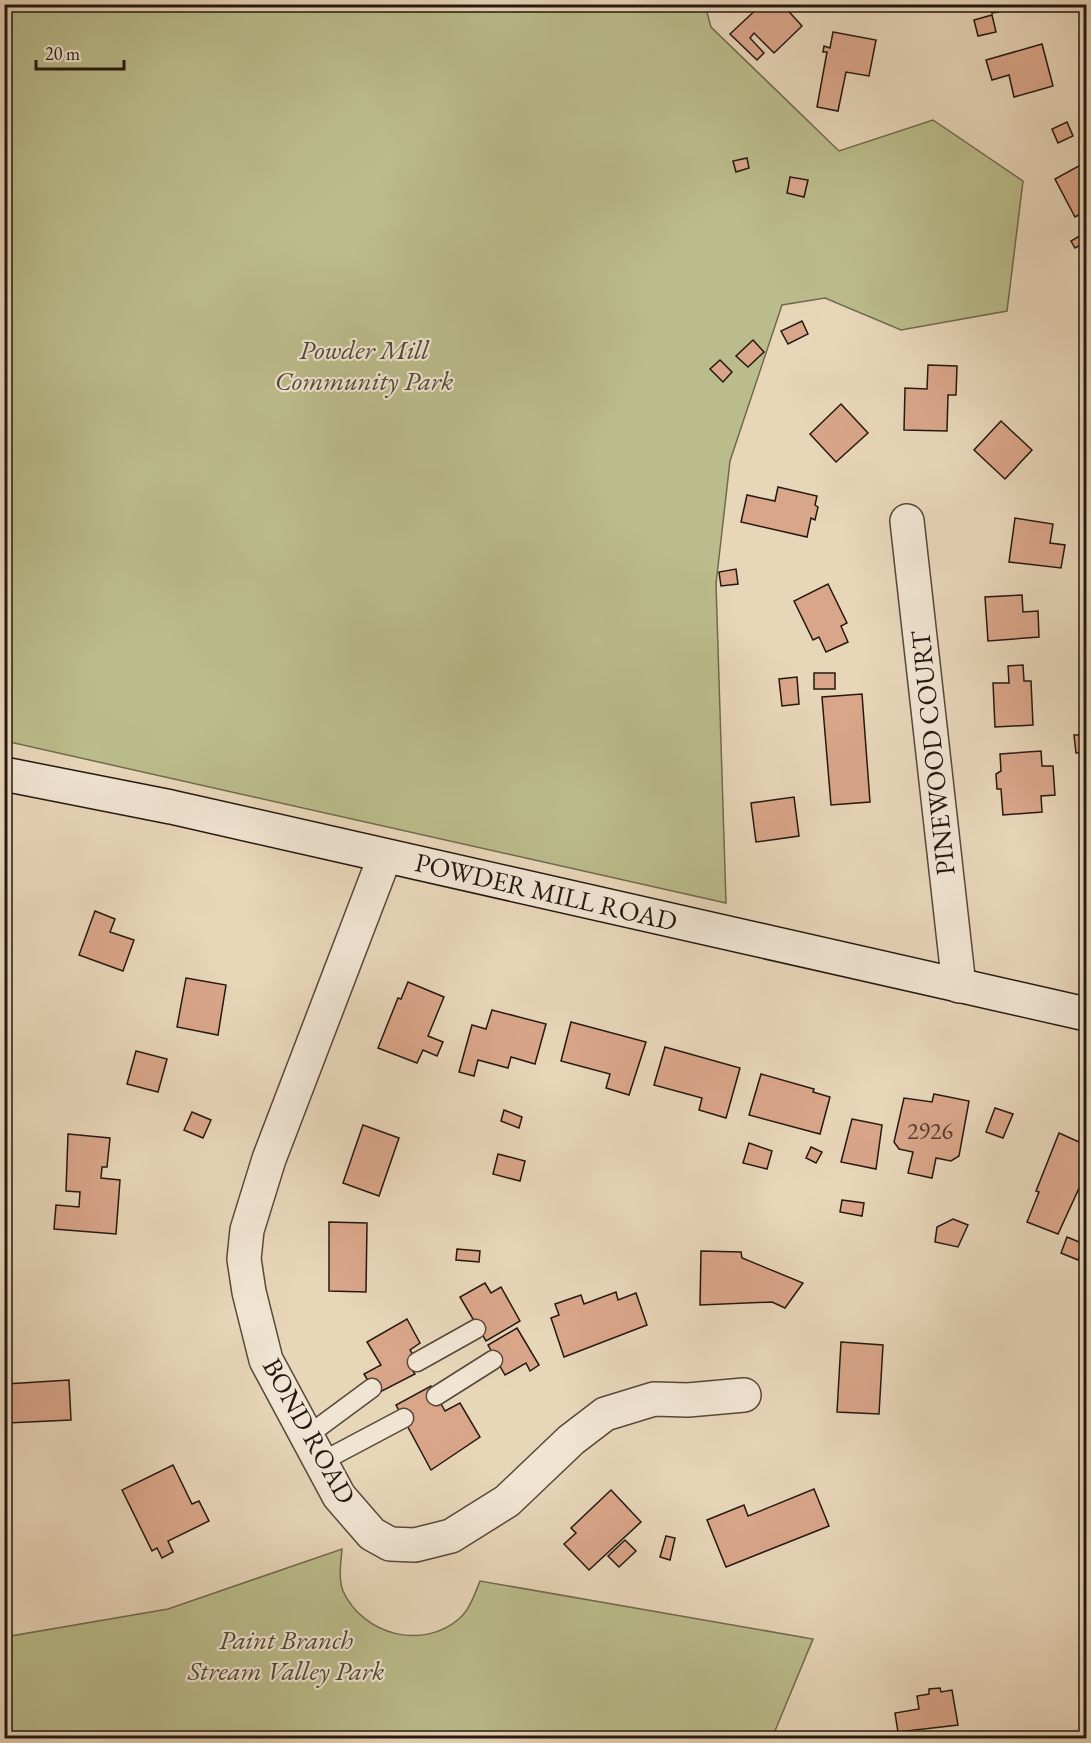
<svg xmlns="http://www.w3.org/2000/svg" width="1091" height="1743" font-family="'EB Garamond',serif">
<style>
.green{fill:#bbbc8b;stroke:#706a4e;stroke-width:1.5}
.building{fill:#daa68a;stroke:#251811;stroke-width:1.5}
.lines{fill:none;stroke-linecap:round;stroke-linejoin:round}
.service-casing{stroke:#56483b;stroke-width:21}
.minor-casing{stroke:#56483b;stroke-width:36}
.secondary-casing{stroke:#251811;stroke-width:36}
.service{stroke:#f0e4d2;stroke-width:18}
.minor{stroke:#f0e4d2;stroke-width:33}
.secondary{stroke:#f0e4d2;stroke-width:33}
.labels{text-anchor:middle;stroke-width:4.5;stroke-linejoin:round;paint-order:stroke}
.number-label{font-size:24px;fill:#523c2f}
.park-label{font-size:27px;font-style:italic;fill:#524936;stroke:#f0e4d2}
.street-label{font-size:27px;fill:#251811;stroke:#f0e4d2}
</style>
<rect width="100%" height="100%" fill="#e8d6b9"/>
<filter id="stains"><feTurbulence type="fractalNoise" baseFrequency=".00333" numOctaves="4"/><feColorMatrix values="0 0 0 0 .2 0 0 0 0 .09 0 0 0 0 .02 0 0 0 .5 -.17"/></filter>
<radialGradient id="worn" r=".72"><stop offset=".6" stop-color="#630" stop-opacity="0"/><stop offset="1" stop-color="#630" stop-opacity=".3"/></radialGradient>
<g class="green">
<path d="M4 5H705L711 27 839 151 933 120 1023 181 1007 311 901 330 825 298 782 305 730 461 716 584 726 903 5 741Z"/>
<path d="M342 1549C341 1562 338 1578 343 1591 363 1635 423 1651 460 1618 470 1609 475 1593 480 1581L813 1639 772 1738H5V1637L168 1609Z"/>
</g>
<g class="building">
<path d="M762 4H782L802 26 774 53 754 33 750 38 764 53 757 60 730 34Z"/>
<path d="M990 4H1031V5L992 13Z"/>
<path d="M992 15 996 32 978 36 974 20Z"/>
<path d="M833 32 876 40 869 76 846 72 838 111 817 107 827 52H823L824 46 830 48Z"/>
<path d="M1042 44 1053 86 1014 97 1009 75 992 80 986 60Z"/>
<path d="M1067 122 1073 136 1058 143 1052 129Z"/>
<path d="M747 158 749 168 736 172 733 161Z"/>
<path d="M1086 162V211L1075 217 1055 179Z"/>
<path d="M790 177 808 180 804 197 787 193Z"/>
<path d="M1086 232V242L1075 248 1071 241Z"/>
<path d="M802 321 808 334 788 344 781 331Z"/>
<path d="M753 340 764 352 748 367 736 356Z"/>
<path d="M720 360 732 372 723 382 710 369Z"/>
<path d="M928 365 957 366 956 395H948L947 431 904 430 905 388 927 389Z"/>
<path d="M841 404 868 433 836 462 810 434Z"/>
<path d="M1001 421 1032 450 1005 479 974 450Z"/>
<path d="M778 487 817 496 815 505 818 507 815 520 811 518 807 537 741 522 747 495 775 501Z"/>
<path d="M1015 518 1053 524 1050 543 1065 545 1061 568 1009 562Z"/>
<path d="M736 569 738 584 721 586 719 572Z"/>
<path d="M828 584 847 623 841 626 848 642 826 652 819 637 813 640 794 601Z"/>
<path d="M1022 595 1023 612 1038 611 1039 637 988 641 985 597Z"/>
<path d="M1023 665 1024 681H1031L1033 725 995 727 993 683H1009L1008 666Z"/>
<rect x="814" y="673" width="21" height="16"/>
<path d="M797 677 799 704 782 706 779 679Z"/>
<path d="M862 694 870 802 831 805 822 697Z"/>
<path d="M1074 735H1086V752L1076 753Z"/>
<path d="M1041 751 1042 766H1053L1055 795 1041 796 1042 812 1003 815 1001 789H997L996 774 1001 771 1000 754Z"/>
<path d="M794 797 799 836 756 842 751 803Z"/>
<path d="M95 911 115 919 110 932 134 940 123 971 79 955Z"/>
<path d="M186 978 226 985 218 1035 177 1027Z"/>
<path d="M408 982 444 997 428 1036 443 1042 437 1056 423 1050 417 1063 378 1048 398 998 401 999Z"/>
<path d="M492 1010 546 1024 535 1064 511 1057 508 1068 478 1060 474 1076 459 1072 472 1025 486 1029Z"/>
<path d="M571 1022 646 1042 629 1095 606 1088 610 1074 561 1061Z"/>
<path d="M665 1047 740 1068 726 1118 699 1110 702 1098 654 1085Z"/>
<path d="M136 1051 167 1059 158 1092 127 1084Z"/>
<path d="M761 1074 814 1089 813 1092 830 1097 820 1134 749 1115Z"/>
<path d="M934 1094 969 1101 959 1156 951 1161 936 1158 932 1178 908 1173 913 1152 899 1149 894 1142 904 1098 932 1102Z"/>
<path d="M995 1108 1013 1114 1003 1138 986 1132Z"/>
<path d="M504 1110 522 1117 519 1128 501 1121Z"/>
<path d="M192 1112 211 1120 203 1138 184 1130Z"/>
<path d="M852 1119 882 1125 876 1169 841 1162Z"/>
<path d="M363 1125 399 1138 379 1196 343 1183Z"/>
<path d="M1059 1133 1086 1145V1173L1058 1234 1027 1222 1039 1192 1036 1191Z"/>
<path d="M68 1134 110 1138 107 1167H102L101 1178 120 1180 116 1234 54 1229 56 1205 79 1207 80 1192 66 1191Z"/>
<path d="M749 1143 772 1151 767 1169 743 1163Z"/>
<path d="M811 1147 822 1152 816 1163 806 1158Z"/>
<path d="M498 1154 525 1161 520 1181 493 1174Z"/>
<path d="M842 1200 864 1203 862 1216 840 1212Z"/>
<path d="M953 1219 968 1225 958 1247 935 1242 937 1227Z"/>
<path d="M329 1222 367 1223 366 1292 329 1291Z"/>
<path d="M1067 1237 1084 1244 1078 1260 1061 1253Z"/>
<path d="M457 1249 480 1251 479 1262 456 1260Z"/>
<path d="M701 1251 741 1252 742 1258 803 1283 785 1308 772 1302 700 1305Z"/>
<path d="M485 1283 491 1293 501 1287 520 1321 486 1341 460 1297Z"/>
<path d="M616 1292 618 1300 636 1293 647 1325 564 1357 551 1318 559 1315 555 1304 581 1295 584 1304Z"/>
<path d="M407 1319 420 1343 410 1350 420 1367 413 1371 415 1374 376 1394 364 1374 381 1365 367 1342Z"/>
<path d="M517 1328 539 1365 530 1371 526 1363 505 1375 488 1345Z"/>
<path d="M841 1342 883 1345 879 1414 837 1412Z"/>
<path d="M69 1380 71 1420 7 1423 6 1384Z"/>
<path d="M431 1386 445 1411 460 1403 480 1437 431 1470 396 1405Z"/>
<path d="M173 1465 192 1504 199 1501 209 1521 168 1541 173 1552 162 1558 157 1548 152 1551 122 1490Z"/>
<path d="M814 1489 829 1526 726 1567 707 1520 744 1505 748 1516Z"/>
<path d="M611 1490 641 1522 589 1570 564 1544 576 1533 571 1528Z"/>
<path d="M666 1536 675 1538 670 1560 660 1557Z"/>
<path d="M625 1540 636 1551 619 1567 608 1556Z"/>
<path d="M940 1688 941 1692 952 1690 958 1725 898 1732 895 1713 919 1709 917 1696 929 1694V1689Z"/>
</g>
<g class="lines">
<defs>
<g id="service">
<path d="M417 1362 476 1329"/>
<path d="M436 1396 493 1360"/>
<path d="M307 1436 372 1388"/>
<path d="M321 1462 404 1418"/>
</g>
<g id="minor">
<path d="M907 521 959 986"/>
<path d="M385 856 269 1159 247 1230 244 1259 249 1292 266 1360 339 1496 372 1534 390 1544 415 1545 451 1536 507 1501 571 1440 605 1414 654 1399 688 1400 744 1395"/>
</g>
<path id="secondary" d="M4 774 171 807 1086 1014"/>
</defs>
<use href="#service" class="service-casing"/>
<use href="#minor" class="minor-casing"/>
<use href="#secondary" class="secondary-casing"/>
<use href="#service" class="service"/>
<use href="#minor" class="minor"/>
<use href="#secondary" class="secondary"/>
</g>
<g class="labels">
<g class="number-label">
<text x="930" y="1139">2926</text>
</g>
<g class="park-label">
<text x="364" y="359">Powder Mill<tspan x="364" dy="31">Community Park</tspan></text>
<text x="286" y="1649">Paint Branch<tspan x="286" dy="31">Stream Valley Park</tspan></text>
</g>
<g class="street-label">
<text transform="translate(933 753) rotate(-96)" y="9">PINEWOOD COURT</text>
<text transform="translate(546 892) rotate(13)" y="9">POWDER MILL ROAD</text>
<text transform="translate(309 1431) rotate(61)" y="9">BOND ROAD</text>
</g>
</g>
<rect width="1091" height="1743" fill="none" stroke="#e8d6b9" stroke-width="24"/>
<rect x="6" y="6" width="1079" height="1731" fill="none" stroke="#251811" stroke-width="3"/>
<rect x="12" y="12" width="1067" height="1719" fill="none" stroke="#251811" stroke-width="1.5"/>
<path d="M36 60v9h88v-9" fill="none" stroke="#251811" stroke-width="3"/>
<text x="45" y="60" font-size="18" fill="#251811" stroke="#f0e4d2" stroke-width="4.5" paint-order="stroke">20 m</text>
<rect width="100%" height="100%" filter="url(#stains)"/>
<rect width="100%" height="100%" fill="url(#worn)"/>
</svg>
